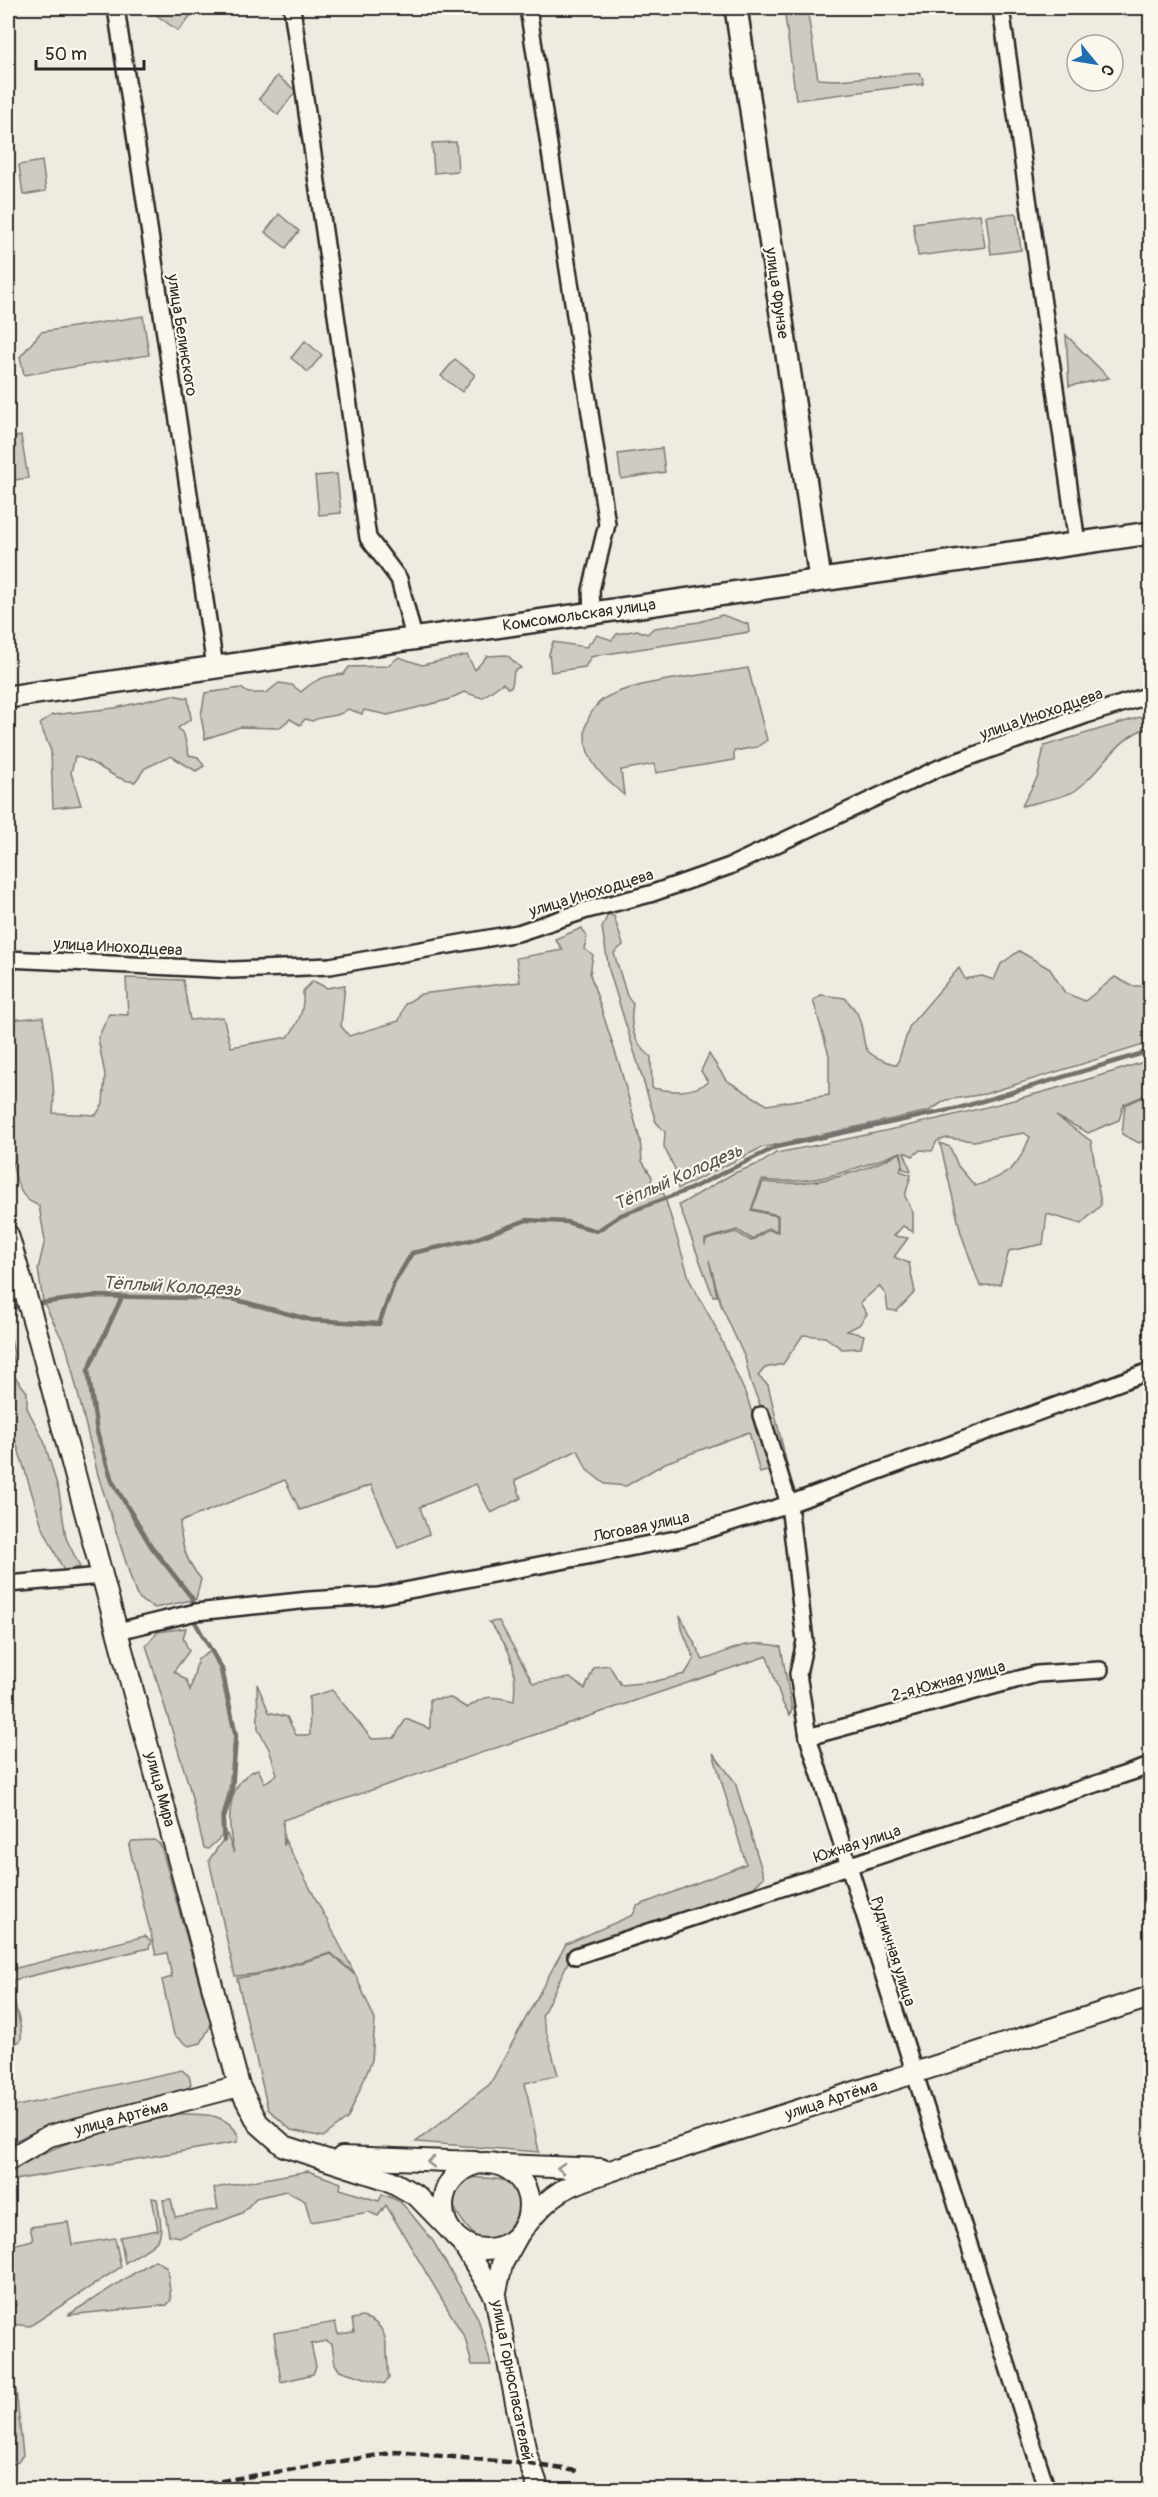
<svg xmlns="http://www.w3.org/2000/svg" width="1158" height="2497" font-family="Pangolin,sans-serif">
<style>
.green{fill:#cecbc2;stroke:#7c7b76;stroke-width:1.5;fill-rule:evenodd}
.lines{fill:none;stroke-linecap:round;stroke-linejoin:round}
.stream{stroke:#74726e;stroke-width:4.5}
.minor-casing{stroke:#2b2b2b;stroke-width:20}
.tertiary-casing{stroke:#2b2b2b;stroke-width:24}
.secondary-casing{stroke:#2b2b2b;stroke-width:26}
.minor{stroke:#fbf7ec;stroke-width:15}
.tertiary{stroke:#fbf7ec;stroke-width:20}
.secondary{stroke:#fbf7ec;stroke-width:21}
.rail{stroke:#2b2b2b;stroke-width:4.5;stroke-dasharray:9 4.5;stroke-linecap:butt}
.oneway{stroke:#93918c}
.labels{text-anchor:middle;stroke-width:4.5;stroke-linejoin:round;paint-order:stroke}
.street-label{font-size:16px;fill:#2b2b2b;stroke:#fbf7ec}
.water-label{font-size:18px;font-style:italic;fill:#555552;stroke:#fbf7ec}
</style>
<rect width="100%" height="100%" fill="#eeebe0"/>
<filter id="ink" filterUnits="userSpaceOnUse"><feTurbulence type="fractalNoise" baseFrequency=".0167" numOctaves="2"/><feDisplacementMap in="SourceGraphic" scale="12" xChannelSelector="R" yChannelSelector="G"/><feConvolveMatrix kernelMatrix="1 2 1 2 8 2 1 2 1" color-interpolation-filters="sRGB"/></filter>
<g filter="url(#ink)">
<g class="green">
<path d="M159 8H197L178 31 154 13Z"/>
<path d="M784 8H807L818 79 837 80 919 73 923 79V84L796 100Z"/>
<path d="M277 76 296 91 278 115 259 99Z"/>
<path d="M456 142 458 171 434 173 432 143Z"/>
<path d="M42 161 46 191 23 195 19 165Z"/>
<path d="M1016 213 1021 250 991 254 986 216Z"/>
<path d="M279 214 299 231 286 248 265 232Z"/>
<path d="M980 214 985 247 918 256 913 223Z"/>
<path d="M143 316 149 355 24 375 20 357 41 332Z"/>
<path d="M1066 335 1109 378 1069 386Z"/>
<path d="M305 341 322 355 308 372 291 358Z"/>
<path d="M455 359 475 375 462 392 441 376Z"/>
<path d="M21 436 28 478 8 481V438Z"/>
<path d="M662 448 665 472 621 479 618 454Z"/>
<path d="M337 474 341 513 319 515 315 476Z"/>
<path d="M722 615 748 624 749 632 600 655 591 657 585 667 551 672 549 654 553 642 586 647 597 635 612 640 617 634 637 630 647 634 654 628 699 622Z"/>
<path d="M467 655 475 670 487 656 507 655 521 668 514 671 512 686 508 688 503 683 482 698 464 692 447 700 388 715 364 710 362 714 348 709C336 719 325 714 312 721L305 719 300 725 290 719 279 728 240 727 205 739 201 716 205 693 241 688 248 693H266L279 683 292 685 301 692C315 679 324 676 344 674L349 667 387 666 399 657 422 665Z"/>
<path d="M748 668 767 740 757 747 734 751V760L656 773 654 764 621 770 624 795C605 779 585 762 585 735 585 720 594 704 607 697 639 680 710 675 748 668Z"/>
<path d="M172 695 188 698 191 719 178 728 184 735 189 755 198 757 204 766 196 771 171 756 145 768 135 782C111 780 100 762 75 756L71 773 81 805 53 808 51 751 40 724 52 715 115 708Z"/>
<path d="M1150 714V727C1117 736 1102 771 1076 790 1065 798 1036 802 1022 806L1038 776 1044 746Z"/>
<path d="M608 914 614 916 623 945 614 953 627 996 633 1004C629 1027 633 1041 651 1057L652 1088C671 1092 691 1094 708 1082L701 1071 709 1054 726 1080 767 1105 829 1095V1055L813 1000 821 995 845 998C849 1003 854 1008 857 1013 871 1045 851 1051 897 1065L910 1025 959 968 965 979 982 976 994 980 1001 964 1019 951 1050 969 1065 993 1085 1001 1115 977 1132 986H1150V1043L985 1094 946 1100 929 1111 761 1148 678 1189 673 1174 675 1169 664 1147 665 1132 656 1122 609 970 602 928Z"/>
<path d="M582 928 587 937 584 949 593 955 590 974 620 1067 640 1140 642 1161 652 1177 650 1188 664 1194 690 1281 715 1326 747 1397 770 1470 760 1473 749 1432 665 1463 626 1486 605 1484 587 1470 578 1450 515 1480 521 1498 491 1513 476 1484 420 1507 429 1534 398 1548 371 1485 300 1510 285 1480 180 1522C181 1545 186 1561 201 1579L196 1599 155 1608 143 1602 136 1594 98 1475 67 1349 43 1301 38 1269 45 1240 39 1206C36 1204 30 1202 27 1199 2 1178 7 1054 8 1020L43 1017C48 1048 56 1082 53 1113L96 1115 103 1104 105 1075 98 1038 109 1014 128 1015 126 978 183 980 190 1020 223 1017 231 1047 288 1037C300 1021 304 1010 303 991L313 981 327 988 345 985 341 1026 349 1036 399 1021 405 1004 421 994 520 982 516 958 563 950 555 939Z"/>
<path d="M1150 1060V1093L1124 1104 1119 1120 1088 1133 1056 1116 1091 1141 1101 1205 1081 1224 1047 1214 1043 1244 1009 1251 1000 1284 980 1286 961 1233 940 1143 950 1147 958 1166 975 1186C1008 1175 1017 1170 1030 1137L1024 1133 974 1141 947 1138 937 1141 932 1151 920 1150 913 1156 904 1152 911 1171 903 1169 902 1163 900 1171 911 1175 905 1196 913 1213V1232L903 1226 894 1236 908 1238 894 1257 909 1263 915 1292 897 1311 888 1310 886 1295 879 1286 860 1303 867 1314 859 1325 847 1331 864 1335 861 1348 842 1349 825 1337 803 1335 783 1364 765 1368 758 1376 768 1385 790 1477 751 1383 745 1358 721 1305 709 1260 717 1296H713L679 1205 734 1173 761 1163 776 1153C902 1129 1028 1100 1150 1060ZM901 1152 903 1163 900 1153C858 1174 809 1188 763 1182L752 1209 778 1215V1232L768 1230 751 1241 736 1232 706 1240 705 1245V1239L737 1230 752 1239 768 1228 777 1231V1216L751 1210 762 1180C815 1186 853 1170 901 1152Z"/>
<path d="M1150 1094V1138L1139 1143 1122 1134 1125 1105Z"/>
<path d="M8 1327 14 1353 11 1372 27 1392V1408L44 1441 59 1492 66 1538 80 1567 64 1571 42 1526 8 1416Z"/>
<path d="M680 1615 703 1660C734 1650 747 1638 781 1647L792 1710 790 1715 783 1704 767 1656 283 1820 284 1846 285 1840 355 1974 331 1953 256 1974 235 1976 209 1860 227 1834 234 1853C227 1824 225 1781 258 1769L265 1783 277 1774 269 1749 258 1729 257 1684 269 1712 287 1717 296 1735H310L309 1697 332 1690 372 1739 394 1738 406 1719 430 1729V1699L451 1698 467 1708C486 1694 491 1696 514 1701 517 1665 512 1650 489 1622L499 1621 533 1683 570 1678 585 1689 594 1667 609 1665 621 1685 652 1682 685 1674 694 1659 682 1629Z"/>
<path d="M186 1628 183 1638 189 1651 174 1671 186 1680 190 1690 198 1659 211 1651 219 1669 234 1735 229 1790 221 1820 222 1836 208 1849 204 1848 189 1786 146 1645 158 1632Z"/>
<path d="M713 1753 735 1782 764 1877 754 1887 573 1952 542 2016 558 2075 525 2083 539 2152 416 2142 490 2084 566 1944 633 1915 637 1906 746 1864Z"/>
<path d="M154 1840 160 1844 163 1853 211 2025 201 2043 189 2046 174 2035 162 1980 172 1977 167 1953 156 1955 129 1846 132 1841Z"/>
<path d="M145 1936 151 1941 149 1948 14 1980C8 2000 24 2020 21 2040L8 2049V1970Z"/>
<path d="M331 1954 356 1976 375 2020 372 2060 348 2118 323 2137 291 2130 268 2109 237 1978 257 1975Z"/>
<path d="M182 2070 189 2076 191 2084 188 2089 52 2124 8 2144V2108Z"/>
<path d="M178 2114C202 2114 228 2112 239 2137L237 2142 8 2181V2175C55 2138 121 2128 178 2114Z"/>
<path d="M308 2171 341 2183 340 2189 379 2201 382 2194 399 2201 408 2210 433 2241 478 2318 491 2365H472L465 2338 386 2205 378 2216 369 2212 311 2222 305 2201 286 2191 256 2198 242 2213 181 2237 169 2235 163 2200 171 2199 175 2217 218 2209 214 2188Z"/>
<path d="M467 2177C480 2179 502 2177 513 2184 518 2186 523 2192 523 2198 524 2206 519 2212 515 2219 497 2245 484 2251 464 2223 454 2210 450 2202 454 2186Z"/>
<path d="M152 2198 157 2199C165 2245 163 2238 125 2263L120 2237 158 2230Z"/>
<path d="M68 2222 72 2245 115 2238 121 2267 30 2326 9 2324 8 2313 17 2304 8 2293V2246L33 2240 30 2227Z"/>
<path d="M155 2260 167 2267 171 2300 167 2305 68 2315Z"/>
<path d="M362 2317C393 2324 385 2352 389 2378L384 2384 339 2370 335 2364 332 2344 326 2341 311 2344 316 2367 313 2374 281 2382 274 2333 335 2322 338 2334 354 2332 352 2319Z"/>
<path d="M8 2377 16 2390 23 2455 18 2462 8 2465Z"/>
</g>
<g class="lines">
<g class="stream">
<path d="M122 1297 88 1370 97 1432 112 1481 151 1546 192 1598 195 1622 222 1669 236 1736 232 1791 223 1821 224 1840"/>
<path d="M34 1304 93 1296 233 1299 311 1320 379 1324 394 1283 412 1253 472 1240 527 1220 566 1222 597 1231 621 1215 688 1190 776 1147 959 1108 1150 1051"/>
<path d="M8 1308 23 1306"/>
</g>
<defs>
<g id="minor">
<path d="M116 8 215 667"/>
<path d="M292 8 368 538 399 579 414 638"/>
<path d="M528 8 607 524 591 590 592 612"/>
<path d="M1001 8 1077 543"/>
<path d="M8 959 233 970 330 966 518 933 587 910 650 894 730 866 939 768 1086 715 1150 695"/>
<path d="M761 1415 789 1504 805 1641 798 1674 808 1737 1047 2490"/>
<path d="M8 1584 102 1576"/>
<path d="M118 1631 196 1612 309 1600 378 1596 681 1538 789 1504 1150 1371"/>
<path d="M808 1737 1037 1674 1100 1670"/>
<path d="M576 1956 1150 1766"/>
</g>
<g id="tertiary">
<path d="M8 1235 39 1340 239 2086 258 2123 284 2146 389 2180 417 2196 451 2231"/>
<path d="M342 2157 475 2162"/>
<path d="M8 2160 49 2136 239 2086"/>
<circle cx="486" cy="2206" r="43"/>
<path d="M504 2165 601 2169"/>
<path d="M526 2225C557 2185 574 2184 619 2168L1150 1997"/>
<path d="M517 2237 502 2264 495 2296 526 2453 539 2490"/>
<path d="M461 2241 495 2296"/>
</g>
<g id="secondary">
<path d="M736 8 820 579"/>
<path d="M8 697 1150 533"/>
</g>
</defs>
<use href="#minor" class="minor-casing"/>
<use href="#tertiary" class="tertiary-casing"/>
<use href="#secondary" class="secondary-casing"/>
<use href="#minor" class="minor"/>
<use href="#tertiary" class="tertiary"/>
<use href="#secondary" class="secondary"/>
<path class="rail" d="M167 2490 397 2452 530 2464 577 2471"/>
</g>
<defs><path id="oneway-chevron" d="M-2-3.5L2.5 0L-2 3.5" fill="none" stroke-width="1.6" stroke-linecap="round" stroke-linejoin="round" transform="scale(1.5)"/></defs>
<g class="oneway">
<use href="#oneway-chevron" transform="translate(431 2162) rotate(-180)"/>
<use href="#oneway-chevron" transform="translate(561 2168) rotate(-177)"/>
</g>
</g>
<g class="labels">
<g class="street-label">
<text transform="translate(778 293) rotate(82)" y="6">улица Фрунзе</text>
<text transform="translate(183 335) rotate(81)" y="6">улица Белинского</text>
<text transform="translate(579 614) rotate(-8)" y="6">Комсомольская улица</text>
<text transform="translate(1041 713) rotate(-19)" y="6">улица Иноходцева</text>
<text transform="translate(591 892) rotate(-17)" y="6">улица Иноходцева</text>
<text transform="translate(118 946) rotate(3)" y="6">улица Иноходцева</text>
<text transform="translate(641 1526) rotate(-12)" y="6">Логовая улица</text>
<text transform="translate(948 1680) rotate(-15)" y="6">2-я Южная улица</text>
<text transform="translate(161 1789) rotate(75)" y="6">улица Мира</text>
<text transform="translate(857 1843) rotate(-18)" y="6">Южная улица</text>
<text transform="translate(894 1951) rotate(72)" y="6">Рудничная улица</text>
<text transform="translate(831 2099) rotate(-18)" y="6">улица Артёма</text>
<text transform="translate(121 2117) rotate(-15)" y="6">улица Артёма</text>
<text transform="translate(513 2380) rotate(79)" y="6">улица Горноспасателей</text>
</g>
<g class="water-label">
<text transform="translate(678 1177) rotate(-24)" y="6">Тёплый Колодезь</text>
<text transform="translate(172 1286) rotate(3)" y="6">Тёплый Колодезь</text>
</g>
</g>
<rect width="1158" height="2497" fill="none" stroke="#fbf7ec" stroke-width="30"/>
<rect x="15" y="15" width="1128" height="2467" fill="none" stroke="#2b2b2b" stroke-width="2" filter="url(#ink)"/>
<g transform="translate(1095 63) rotate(120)"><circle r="28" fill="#fbf7ec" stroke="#a8a59f" stroke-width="1.5"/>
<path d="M0-4.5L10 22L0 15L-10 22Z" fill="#1f6fb2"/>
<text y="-9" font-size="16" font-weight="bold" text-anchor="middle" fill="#2b2b2b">С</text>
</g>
<path d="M36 60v9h108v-9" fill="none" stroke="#2b2b2b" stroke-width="3"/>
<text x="45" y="60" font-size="18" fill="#2b2b2b" stroke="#fbf7ec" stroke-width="4.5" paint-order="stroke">50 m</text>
</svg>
